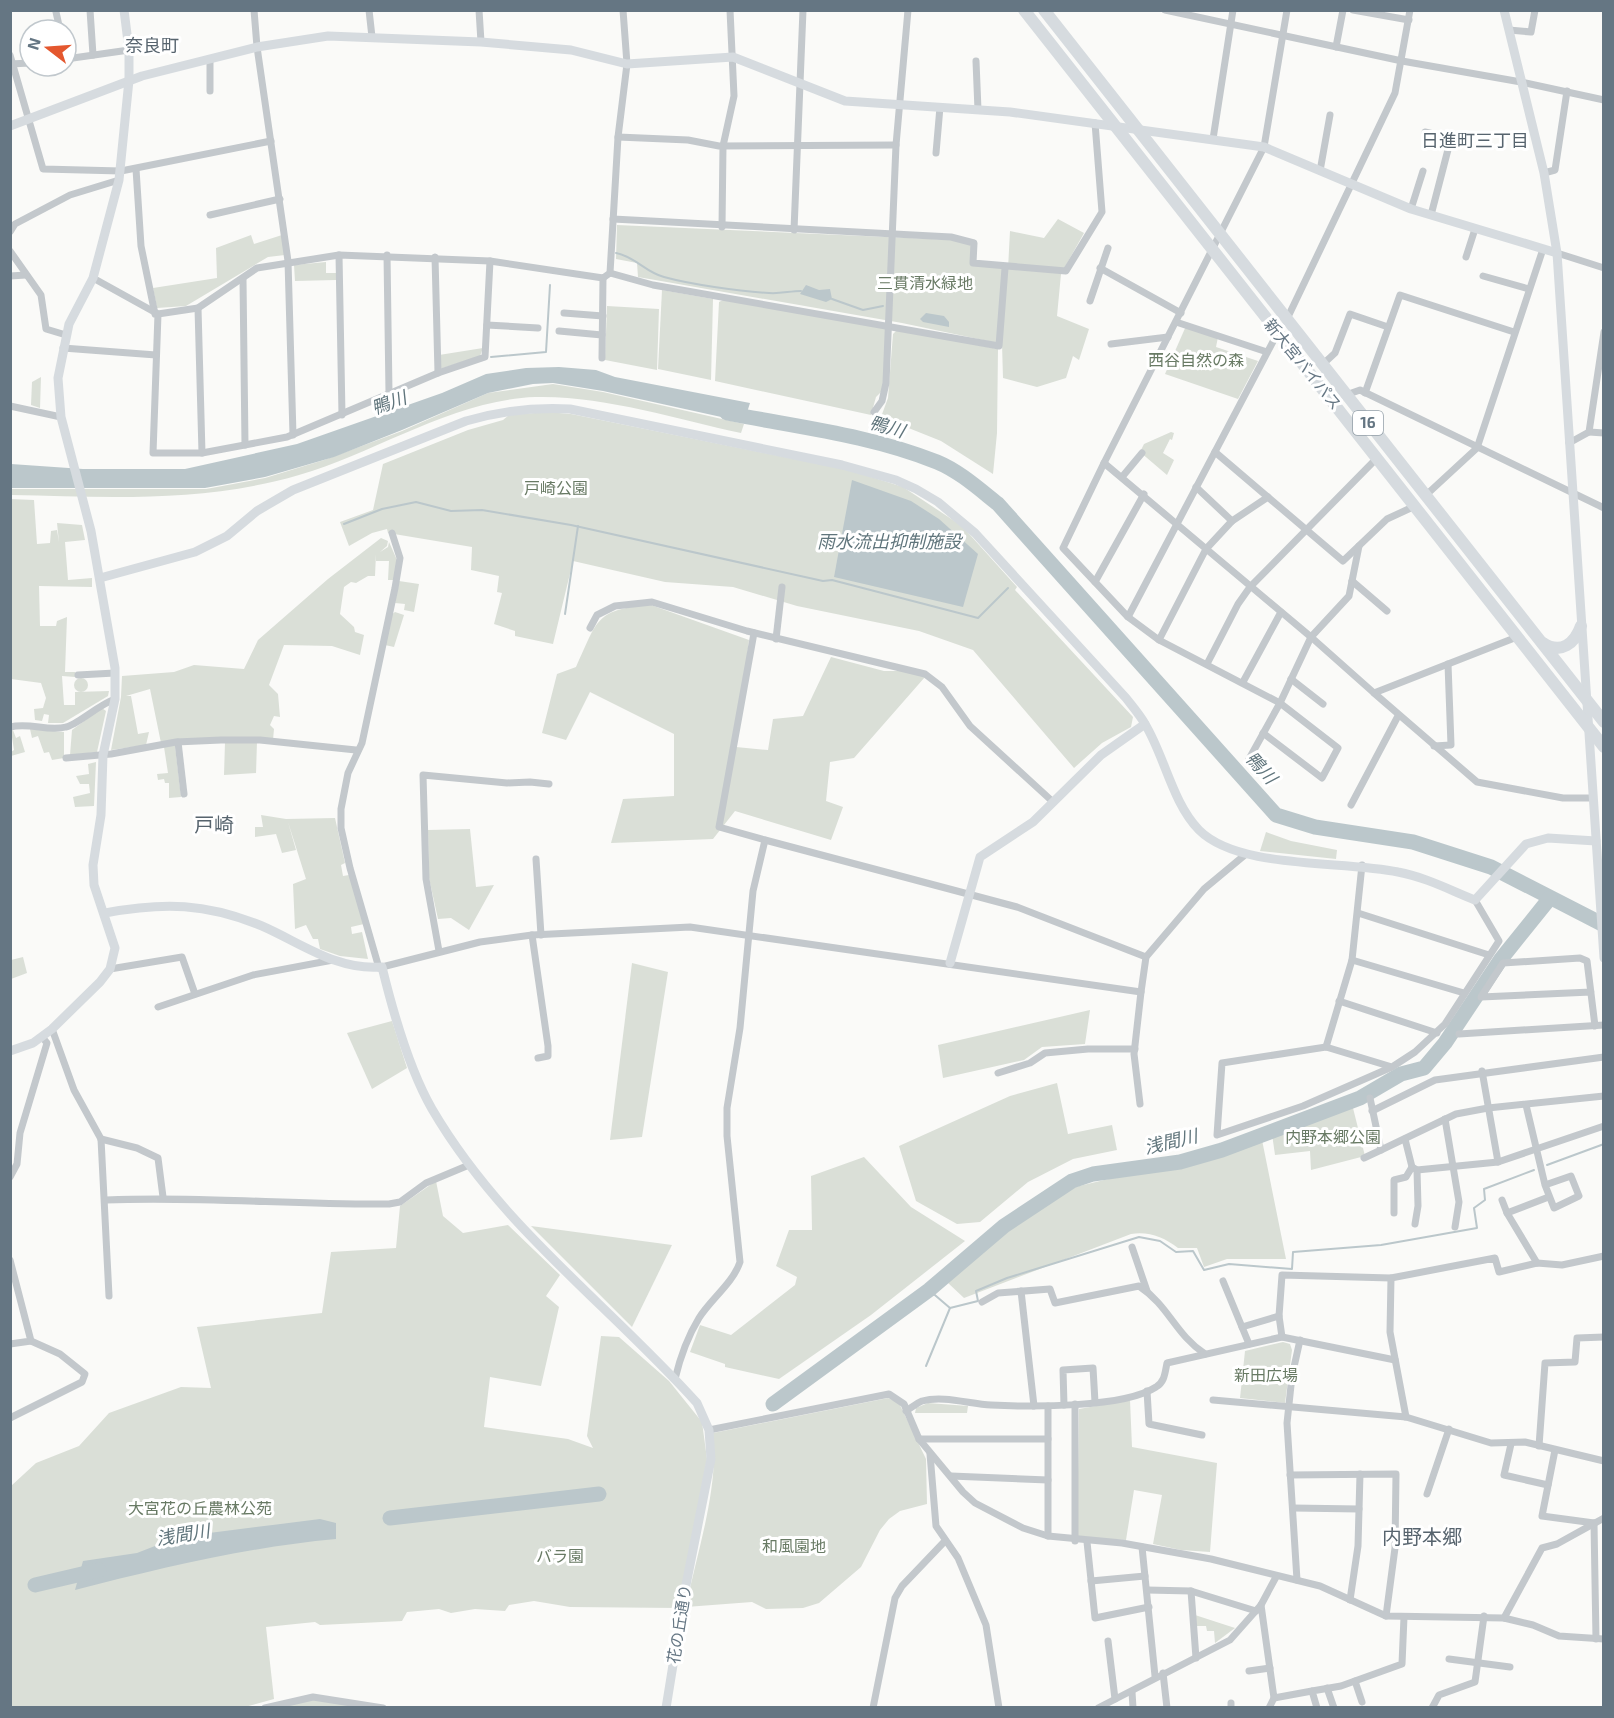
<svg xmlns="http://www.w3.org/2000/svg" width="1614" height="1718" font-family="'Exo 2','Noto Sans JP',sans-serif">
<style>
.green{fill:#dadfd7}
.water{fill:#bbc7cb}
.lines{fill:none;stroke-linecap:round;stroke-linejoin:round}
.stream{stroke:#bbc7cb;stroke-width:2}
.river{stroke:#bbc7cb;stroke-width:15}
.street{stroke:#c3c8cc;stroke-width:7}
.secondary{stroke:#d6dbdf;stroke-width:9}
.highway{stroke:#d6dbdf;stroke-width:12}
.labels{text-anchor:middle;stroke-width:6;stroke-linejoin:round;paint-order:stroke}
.shield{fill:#fff;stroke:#939fa8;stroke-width:1.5}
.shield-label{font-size:15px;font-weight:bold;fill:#657683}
.park-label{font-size:16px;fill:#687a64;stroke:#fff}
.street-label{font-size:16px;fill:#657683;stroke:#fff}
.neighbourhood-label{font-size:18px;fill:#57646e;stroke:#fff}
.water-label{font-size:18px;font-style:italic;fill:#60757c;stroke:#fff}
.quarter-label{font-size:20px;fill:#57646e;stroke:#fff}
</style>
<rect width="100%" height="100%" fill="#fafaf8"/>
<g class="green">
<path d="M1058 219 1084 233 1061 274 1057 316 1089 329 1079 360 1073 356 1066 378 1037 387 1003 378 1002 344 902 323 638 277 637 263 616 259 617 225 954 240 972 245 971 265 1008 269 1010 231 1044 238Z"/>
<path d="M251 235 254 244 282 235 285 255 268 257 186 306 157 308 153 288 217 278 216 248Z"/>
<path d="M326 262V273H336V280L295 281 294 265Z"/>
<path d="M662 290 713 299 711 380 658 369Z"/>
<path d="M723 300 886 326 885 383 881 392 876 397 871 415 715 381 719 302Z"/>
<path d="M607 306 659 309 657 370 605 360Z"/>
<path d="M1186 326 1218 337 1216 347 1258 361 1238 399 1165 374Z"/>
<path d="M897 330 998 349 997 433 993 474 941 441 881 417 888 398 893 334Z"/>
<path d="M483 348 480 356 440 369 439 355Z"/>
<path d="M41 377 40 408 31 405 32 382Z"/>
<path d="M553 384 603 392 744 424 741 433C676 419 602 395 535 397 453 400 377 452 299 475 203 503 109 497 11 495V489H206L265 478 324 460 402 431 488 393Z"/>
<path d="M547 412 571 414 849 470 903 487 962 526 1017 587 1015 590 1133 717 1131 727 1102 743 1074 768 973 650 919 631 797 606 733 587 665 582 573 561 553 644 515 636V631L494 624 502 593 497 592 499 576 471 570 472 547 388 533 387 529 372 533 349 546 340 522 373 510 383 464 468 430 503 420 509 415Z"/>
<path d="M1171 432 1174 433 1172 440 1170 439 1163 453 1174 460 1167 475 1140 452 1144 444Z"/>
<path d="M10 499 34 500 37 544 50 543 51 531 57 530 59 542 57 523 82 525 85 540 65 542 68 580 92 578V587L39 586 40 626H56L57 621 67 617 65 672H75V677L62 676 64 705H75V692L109 691 108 696 63 723H48L49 715 44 714 42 721 35 720 34 709 43 708 46 698 41 683 11 679Z"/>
<path d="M381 538 388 541 387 546 380 552 388 547 389 542 397 560 394 580H388L389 561H376V554L375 576H368L356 583 351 582 344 587 340 614 354 627 355 632 364 635 360 655 332 646 284 645 269 685 278 694 280 717 274 716 270 725 274 729 273 740 161 743 150 689 126 696H131L138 734 149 732 146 745 111 750 121 697 122 676 174 672 194 665 244 669 258 640 328 579Z"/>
<path d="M399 581 419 584 414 612 404 610 405 604 395 603Z"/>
<path d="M651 605 749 640 736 747 768 750 773 719 803 716 831 657 884 671H904L925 677 854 758 830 762 826 801 843 807 831 840 735 811 713 839 611 843 623 799 674 796V734L590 692 566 740 542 733 557 674 576 667C598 620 595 609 651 605Z"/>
<path d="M395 612 404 615 394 647 385 645 391 615Z"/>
<circle cx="81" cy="685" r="7"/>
<path d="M102 708 106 711 97 752 70 755 72 730Z"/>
<path d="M30 729 64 732V758L52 760 49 752 44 753 38 736 32 738Z"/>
<path d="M13 730 16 738 20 736 25 752 11 756V752L14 750 11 731Z"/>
<path d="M257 741 256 773 224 775 225 742Z"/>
<path d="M175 745 181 797 169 798V783H165L164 779 158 780 157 774 168 773 164 747Z"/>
<path d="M96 762 94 806 75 807 73 797 90 793 89 784H80L76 776 89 774 88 764Z"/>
<path d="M261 815 286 819 335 818 345 863 341 865 343 876 349 875 364 924 351 927 352 934 362 932 368 959 340 956 320 949 318 939H313L306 925 295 929 293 884 306 879 288 822 296 850 282 853 276 834 255 837V827H263Z"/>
<path d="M470 829 476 887 494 885 469 930 451 918 438 919 429 878 428 830Z"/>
<path d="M1266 832 1291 841 1337 850 1336 859 1260 851Z"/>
<path d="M23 957 27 973 11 979V960Z"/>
<path d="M632 963 668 972 642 1137 610 1140Z"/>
<path d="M1090 1010 1085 1044 1042 1047 1024 1060 943 1078 938 1045Z"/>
<path d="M392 1021 407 1068 372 1089 347 1033Z"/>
<path d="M1057 1083 1068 1134 1112 1125 1117 1150 1073 1159 1028 1182 980 1222 957 1224 916 1201 899 1146 1010 1096Z"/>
<path d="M1352 1104 1365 1156 1311 1170 1310 1151 1275 1155 1272 1134Z"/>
<path d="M1262 1140 1286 1259H1227L1204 1267 1197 1248H1178C1164 1237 1148 1231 1131 1234L964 1298 947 1282 1024 1216 1075 1187 1121 1176 1191 1166Z"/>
<path d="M864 1157 911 1207 965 1241 871 1315 779 1379 725 1367V1364L690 1352 700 1325 731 1335 795 1285 797 1277 776 1266 789 1230H812L811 1176Z"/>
<path d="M436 1181 443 1216 463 1233 508 1225 560 1275 546 1296 559 1307 541 1386 490 1377 484 1427 568 1439 593 1448 587 1436 601 1336 619 1337 669 1381 702 1422 707 1459 678 1608 570 1607 534 1601 509 1605 505 1611 475 1609 451 1613 439 1609 407 1612 402 1621 320 1625 315 1622 266 1627 274 1699 241 1708 11 1707V1486L36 1463 79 1446 109 1413 181 1387 211 1388 197 1327 322 1313 331 1252 396 1248 400 1206Z"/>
<path d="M531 1226 672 1245 632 1327Z"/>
<path d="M1283 1342 1290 1344 1292 1350 1285 1403 1240 1398 1245 1351Z"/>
<path d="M888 1398 899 1403 926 1459 927 1504 900 1511 889 1519 880 1530 861 1567 819 1603 803 1608 766 1609 752 1602 686 1607C697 1551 719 1490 713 1433Z"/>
<path d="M1130 1400 1132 1447 1217 1463 1210 1552 1181 1550 1153 1544 1162 1495 1134 1490 1126 1540 1077 1537 1079 1409Z"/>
<path d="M928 1403 968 1406 967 1413H915L916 1408Z"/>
<path d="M1195 1615 1235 1628 1215 1643 1214 1631H1207L1206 1626H1196Z"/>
<path d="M313 1697 380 1708H265Z"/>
</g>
<g class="water">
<path d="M806 285 819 290 830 289 832 299 826 302 800 294Z"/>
<path d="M926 313 944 316 949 322V327L923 322 920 319Z"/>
<path d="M559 367 596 370 615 377 750 403 744 422 603 391 553 383 533 384 488 393 402 430 334 457 265 477 205 488H11V464L83 469H185L297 444 442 393 486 374 526 368Z"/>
<path d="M852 480 911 501 939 519 978 554 963 607 834 577Z"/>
<path d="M320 1519 336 1523V1539C248 1547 161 1568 75 1590L83 1561 137 1553 178 1537Z"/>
</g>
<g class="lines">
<g class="stream">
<path d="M616 253C636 257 645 272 664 277 693 285 739 291 769 293 780 294 790 291 801 291"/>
<path d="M832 299 863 310 883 306"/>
<path d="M491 357 546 352 550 285"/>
<path d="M344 524 382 509 416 502 451 511 482 510 571 525 823 581 832 580 978 618 1008 588"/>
<path d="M565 614 578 526"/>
<path d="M1547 1165 1604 1144"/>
<path d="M929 1290 950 1308 978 1301 976 1291 1007 1278 1139 1237 1160 1241 1176 1252 1193 1251 1204 1270 1229 1264 1292 1269 1293 1252 1381 1245 1477 1228 1474 1208 1485 1200 1484 1189 1534 1170"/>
<path d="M926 1366 950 1308"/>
</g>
<g class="river">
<path d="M727 413C797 427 870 435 937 462 959 471 979 489 998 504L1276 815 1315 827 1413 842 1491 867 1604 925"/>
<path d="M773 1404 929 1290 1004 1226 1072 1181 1093 1174 1180 1162 1222 1150 1360 1098 1401 1074 1424 1068 1445 1043 1501 959 1550 898"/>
<path d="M390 1518 599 1494"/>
<path d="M35 1585 99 1570"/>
</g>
<g class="street">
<path d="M90 10 93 55"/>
<path d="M254 10 257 47 288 261 293 435"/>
<path d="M369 10 372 37"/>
<path d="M479 10 481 42"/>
<path d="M1165 10 1402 61 1521 82 1604 100"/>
<path d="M1353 10 1409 20"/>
<path d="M56 12 60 30"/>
<path d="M1509 30 1531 32 1535 10"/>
<path d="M1336 47 1343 10"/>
<path d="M10 55 43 169 121 171 271 141"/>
<path d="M66 59 129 50"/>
<path d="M976 61 978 110"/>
<path d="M10 64 30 63"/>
<path d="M210 91V59"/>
<path d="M1425 132 1451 138 1431 215"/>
<path d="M618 137 688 140 719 146 896 145"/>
<path d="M1213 139 1233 10"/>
<path d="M936 153 940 107"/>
<path d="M136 169 141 246 155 314"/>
<path d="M1320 171 1330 115"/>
<path d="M1544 173 1555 170 1567 91"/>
<path d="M1411 209 1423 171"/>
<path d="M210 215 280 199"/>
<path d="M613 219 951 237 974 243 973 263 1066 271 1102 212 1095 123"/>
<path d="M722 227 723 146 734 96 730 10"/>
<path d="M794 230 803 10"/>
<path d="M10 232 15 224 70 195 119 180"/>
<path d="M10 251 41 295 46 329 66 335"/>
<path d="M1557 253 1604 268"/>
<path d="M339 255 342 415"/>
<path d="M387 255 389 393"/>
<path d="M435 257 438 373"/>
<path d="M1466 257 1475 229"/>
<path d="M1100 268 1181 313"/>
<path d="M610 273 653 285 999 346 1005 268"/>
<path d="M10 276 26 275"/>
<path d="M1483 276 1529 289"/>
<path d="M93 278 158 314 198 308 257 268 339 255 490 261 603 278 610 273 618 137 627 64 623 10"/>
<path d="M243 279 245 445"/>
<path d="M1090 301 1108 248"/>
<path d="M198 308 202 453"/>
<path d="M564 313 603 316"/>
<path d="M158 314 153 453H202L287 437 438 373 485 357 490 261"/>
<path d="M1286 321 1395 93 1410 10"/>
<path d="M1176 322 1267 352"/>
<path d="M487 325 538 328"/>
<path d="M559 331 602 335"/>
<path d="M1111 344 1168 337"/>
<path d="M63 348 156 355"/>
<path d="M602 358 603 278"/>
<path d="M1322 365 1335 353 1350 314 1388 327"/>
<path d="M1365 393 1400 295 1514 332"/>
<path d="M1346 395 1360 390 1604 508"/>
<path d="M10 406 61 417"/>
<path d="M874 412 882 401 886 383 896 145 908 10"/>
<path d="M1589 432 1604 433"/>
<path d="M1569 443 1589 432 1604 332"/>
<path d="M1215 452 1343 561 1387 519 1415 506"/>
<path d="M1104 463 1264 147 1287 10"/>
<path d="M1122 477 1142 453"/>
<path d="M1196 487 1232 521"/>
<path d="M1425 496 1477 448 1543 249"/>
<path d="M1352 581 1387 611"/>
<path d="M1095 582 1144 494"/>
<path d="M1128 617 1278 332"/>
<path d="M590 628 597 615 615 606 652 602 747 631 925 674 942 687 970 726 1052 801"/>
<path d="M754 633 719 827 765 840"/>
<path d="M1517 637 1374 693 1477 782 1563 798H1593"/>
<path d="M776 639 782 587"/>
<path d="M1159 640 1206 549 1232 521 1268 497"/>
<path d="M1207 664 1238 604 1250 587 1377 458"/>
<path d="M78 675 115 673"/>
<path d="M1291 679 1323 704"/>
<path d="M1243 682 1281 612"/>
<path d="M10 727C30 722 48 732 66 727 77 725 98 705 115 699"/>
<path d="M1263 733 1322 778 1338 748 1280 703 1159 640 1128 617 1063 548 1104 463 1311 637 1374 693"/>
<path d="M178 742 184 794"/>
<path d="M1434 746 1451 745 1448 664"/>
<path d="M66 758 111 754 176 742 221 740H260L356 750"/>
<path d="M1249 759 1280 703 1311 637 1349 596 1359 546"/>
<path d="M1351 805 1398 716"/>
<path d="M536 859 541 935"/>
<path d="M1358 913 1489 955"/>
<path d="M532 935 548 1046V1056L538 1058"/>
<path d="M439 951 426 879 423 775 507 783 530 782 549 784"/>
<path d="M1352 960 1464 993"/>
<path d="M382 967 480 942 532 935 690 927 1141 992 1146 957 1204 889 1246 854"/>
<path d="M379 968 350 868 341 828V809L348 773 362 743 395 588 400 558 392 533"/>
<path d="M110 969 182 957 195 994"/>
<path d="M1591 992 1481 997 1503 963 1580 958 1587 961 1595 1026"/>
<path d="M1339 1001 1437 1033"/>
<path d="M158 1007 253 975 333 960"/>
<path d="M52 1029 74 1090 101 1139 109 1296"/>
<path d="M1459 1034 1604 1025"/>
<path d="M1326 1047 1352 960 1362 865"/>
<path d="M1392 1067 1326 1047 1222 1063 1217 1135 1303 1106 1392 1067 1415 1052 1445 1024 1499 941 1475 900"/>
<path d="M1482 1071 1498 1162"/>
<path d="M998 1073 1030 1063 1045 1053 1088 1049H1135"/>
<path d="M1370 1098 1381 1150 1456 1114 1488 1108 1604 1096"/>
<path d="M1140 1104 1134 1054 1141 992"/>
<path d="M1526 1105 1545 1185 1554 1208 1579 1196 1571 1176 1545 1185"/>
<path d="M1372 1111 1435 1080 1604 1057"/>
<path d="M1445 1119 1459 1202 1455 1227"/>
<path d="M101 1139 137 1148 158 1158 163 1197"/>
<path d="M1405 1139 1412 1167 1417 1170 1498 1162 1604 1126"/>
<path d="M1364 1158 1381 1150"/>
<path d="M10 1177 17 1164 20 1133 47 1043 42 1037"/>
<path d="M106 1200C200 1196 294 1205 389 1204L400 1202 426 1183 469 1165"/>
<path d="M1502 1200 1507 1213 1537 1263"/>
<path d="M1394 1213V1180L1406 1177 1412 1167"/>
<path d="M1507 1213 1546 1198"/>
<path d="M1415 1224 1418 1206 1417 1170"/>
<path d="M1132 1247 1147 1291"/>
<path d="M10 1260 31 1341 10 1344"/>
<path d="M1223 1281 1249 1344"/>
<path d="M1021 1291 1034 1406"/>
<path d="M982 1302 998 1293 1050 1289 1055 1303 1139 1286C1169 1306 1175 1334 1205 1354"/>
<path d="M1242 1327 1279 1316"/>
<path d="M1282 1337 1279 1316 1282 1275 1391 1278"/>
<path d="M675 1379C680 1358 688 1336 699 1318 711 1299 733 1283 740 1262L727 1136V1108L740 1028 753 891 765 840 1017 907 1146 957"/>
<path d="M1147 1391 1149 1424 1202 1435"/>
<path d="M1213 1400 1406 1417 1491 1443 1525 1442 1604 1461"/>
<path d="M1064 1405 1063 1370 1093 1368 1095 1402"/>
<path d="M1048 1406V1536"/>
<path d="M906 1411C911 1408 917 1403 922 1401 943 1395 970 1404 991 1405 1030 1407 1124 1408 1156 1387 1165 1382 1165 1372 1167 1363L1282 1337 1395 1360"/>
<path d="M1406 1417 1390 1332 1391 1278 1495 1258 1499 1272 1537 1263 1562 1265 1604 1256"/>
<path d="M10 1418 82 1382 85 1374 60 1354 31 1341"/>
<path d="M709 1430 889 1394 904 1404 919 1439 963 1492 975 1503 1023 1528 1048 1536 1122 1543 1211 1559 1320 1586 1386 1616 1504 1618 1533 1625 1559 1636 1604 1639"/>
<path d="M919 1439H1048"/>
<path d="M1511 1444 1504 1475 1548 1485"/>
<path d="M1539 1446 1545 1363 1575 1362 1577 1338 1604 1337"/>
<path d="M1555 1450 1542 1516 1594 1523"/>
<path d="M930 1454 936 1526 958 1558 986 1625 999 1708"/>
<path d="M1290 1475 1396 1474 1395 1548 1386 1616"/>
<path d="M951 1476 1048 1480"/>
<path d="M1427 1494 1449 1429"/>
<path d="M1293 1508 1359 1509"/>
<path d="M1594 1523 1596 1639"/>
<path d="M1075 1541V1404"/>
<path d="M1087 1542 1095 1618 1149 1607"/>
<path d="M1142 1547 1155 1676"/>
<path d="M1297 1580 1287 1423 1292 1376 1300 1340"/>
<path d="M1091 1581 1145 1576"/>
<path d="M1147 1590 1191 1591 1256 1611"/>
<path d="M1191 1591 1196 1658"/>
<path d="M1350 1600 1358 1546 1360 1474"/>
<path d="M1261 1605 1274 1698 1312 1691"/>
<path d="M1504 1618 1542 1548 1557 1544 1604 1518"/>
<path d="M1108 1641 1115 1699"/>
<path d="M1449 1659 1510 1667"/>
<path d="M1249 1671 1270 1668"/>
<path d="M1163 1673 1167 1708"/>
<path d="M1355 1681 1362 1702"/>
<path d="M1327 1688 1334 1708"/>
<path d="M1132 1692 1133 1708"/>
<path d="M1231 1703V1708"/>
<path d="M265 1708 313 1697 383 1708"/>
<path d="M873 1708 895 1598 902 1586 944 1542"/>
<path d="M1098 1708 1230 1640 1261 1605 1276 1577"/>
<path d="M1269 1708 1274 1698"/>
<path d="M1317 1708 1312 1691 1341 1686 1402 1664 1404 1617"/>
<path d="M1432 1708 1439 1695 1475 1682 1484 1616"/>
</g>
<g class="secondary">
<path d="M1504 10 1544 173 1557 253 1604 958"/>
<path d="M10 126 142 76 257 47 328 36 481 42 571 50 627 64 733 57 845 101 1010 112 1264 147 1411 209 1557 253"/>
<path d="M100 578 195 552 227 536 257 511 293 490 466 421C500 411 534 407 570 409L842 465 896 480 916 489 938 502 975 533 1126 698C1133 707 1140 715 1145 724 1165 757 1172 802 1199 830 1239 870 1343 860 1398 872 1425 877 1450 890 1475 900L1526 844 1548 838 1596 841"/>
<path d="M105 913C164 902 206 903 262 926 301 943 337 971 382 967 393 1012 409 1069 432 1109 501 1227 607 1303 697 1403L709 1430 711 1459 686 1585 666 1708"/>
<path d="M950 963 980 857 1033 822 1101 755 1145 724"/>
<path d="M10 1051 33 1043 52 1029 100 982 110 969 115 948 94 885 93 865 101 815 103 755 115 699V668L91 531 61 417 58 378 69 324 93 278 119 180 129 80V50L124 10"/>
</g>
<g class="highway">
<path d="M1024 10 1604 747"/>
<path d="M1044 10 1604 722"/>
<path d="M1543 643C1561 655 1575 643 1581 626"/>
</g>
</g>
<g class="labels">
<rect class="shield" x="1353" y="411" width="30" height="24" rx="4.5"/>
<g class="shield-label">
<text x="1368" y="428">16</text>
</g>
<g class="park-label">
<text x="925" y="289">三貫清水緑地</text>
<text x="1196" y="366">西谷自然の森</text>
<text x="556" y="494">戸崎公園</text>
<text x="1333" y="1143">内野本郷公園</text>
<text x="1266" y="1381">新田広場</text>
<text x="200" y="1514">大宮花の丘農林公苑</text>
<text x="794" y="1552">和風園地</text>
<text x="560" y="1562">バラ園</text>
</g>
<g class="street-label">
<text transform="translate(1303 364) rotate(51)" y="6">新大宮バイパス</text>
<text transform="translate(679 1624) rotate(-81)" y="6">花の丘通り</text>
</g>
<g class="neighbourhood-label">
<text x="152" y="52">奈良町</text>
<text x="1475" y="147">日進町三丁目</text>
</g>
<g class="water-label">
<text transform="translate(389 403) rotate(-20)" y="6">鴨川</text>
<text transform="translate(887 427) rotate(16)" y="6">鴨川</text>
<text x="889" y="548">雨水流出抑制施設</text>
<text transform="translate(1261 768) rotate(48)" y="6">鴨川</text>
<text transform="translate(1171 1142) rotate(-13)" y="6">浅間川</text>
<text transform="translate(183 1535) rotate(-9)" y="6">浅間川</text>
</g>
<g class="quarter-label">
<text x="214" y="832">戸崎</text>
<text x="1422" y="1544">内野本郷</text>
</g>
</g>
<rect width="1614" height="1718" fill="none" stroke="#657683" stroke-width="24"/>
<g transform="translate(48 48) rotate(287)"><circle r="28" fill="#ffffff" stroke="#c1c8cd" stroke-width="1.5"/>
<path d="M0-4.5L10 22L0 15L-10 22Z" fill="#e4572e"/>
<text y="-9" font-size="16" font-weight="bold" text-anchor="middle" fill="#657683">N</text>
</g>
</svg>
